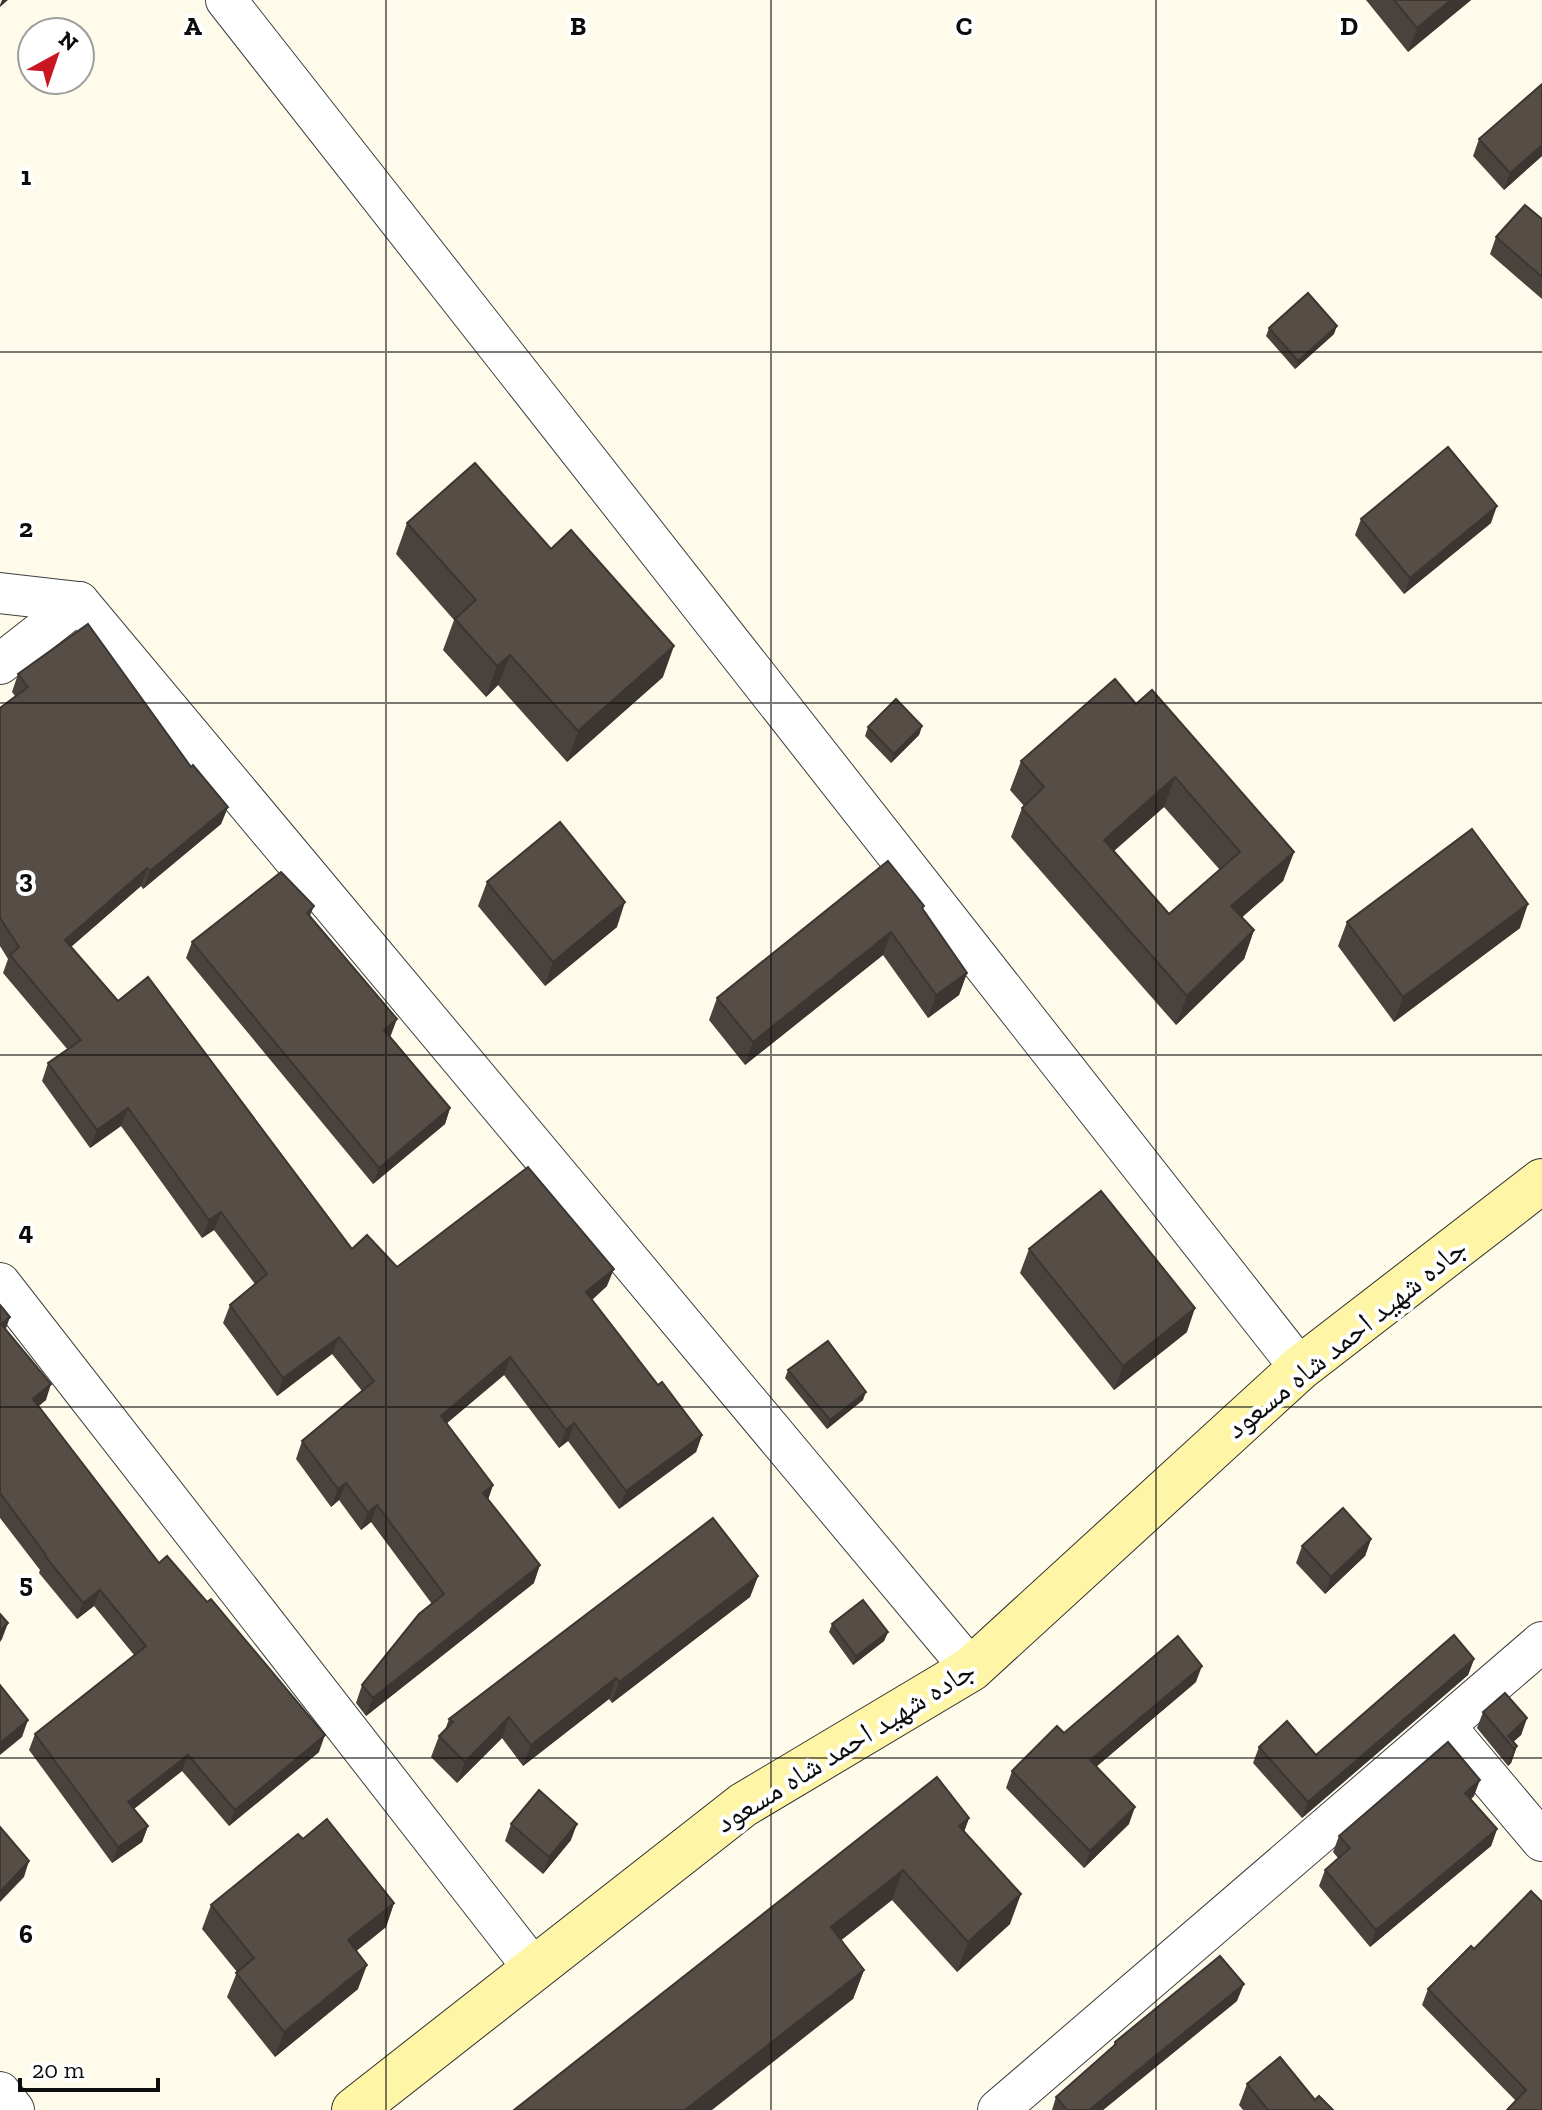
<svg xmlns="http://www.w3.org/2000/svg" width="1542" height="2110" font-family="'Zilla Slab','Noto Naskh Arabic',serif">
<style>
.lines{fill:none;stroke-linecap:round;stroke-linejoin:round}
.minor-casing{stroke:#3f3f3f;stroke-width:42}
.secondary-casing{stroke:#2e2e2e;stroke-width:46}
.minor{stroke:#fff;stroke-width:40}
.secondary{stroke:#fff5a6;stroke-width:44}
.wall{fill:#4a423d;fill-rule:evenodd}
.shaded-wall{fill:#3c3632}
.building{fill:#564d47;stroke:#3c3632;stroke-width:2;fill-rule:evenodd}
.grid{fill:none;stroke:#0c0c0c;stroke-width:2;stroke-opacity:0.55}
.labels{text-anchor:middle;stroke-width:8;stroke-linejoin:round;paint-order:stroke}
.street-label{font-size:30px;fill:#0c0c0c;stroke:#fff}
.grid-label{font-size:26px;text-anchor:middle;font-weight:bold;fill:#0c0c0c;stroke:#fff;stroke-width:8;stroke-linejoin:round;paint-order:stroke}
</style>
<rect width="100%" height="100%" fill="#fffbeb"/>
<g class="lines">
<defs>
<g id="minor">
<path d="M226 0 1300 1368"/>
<path d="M0 593 79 602"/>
<path d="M0 664 79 602 971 1669"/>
<path d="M0 1283 534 1969"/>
<path d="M1445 1726 1542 1841"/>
<path d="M0 2092 14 2110"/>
<path d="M998 2110 1542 1642"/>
</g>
<path id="secondary" d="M354 2110 743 1805 971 1669 1300 1368 1542 1181"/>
</defs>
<use href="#minor" class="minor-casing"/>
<use href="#secondary" class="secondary-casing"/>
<use href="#minor" class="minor"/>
<use href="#secondary" class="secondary"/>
</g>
<g class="wall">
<path d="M1366 0H1471L1408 52Z"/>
<path d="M1542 84V156L1504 190 1473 156 1479 139Z"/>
<path d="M1542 219V299L1490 254 1496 237Z"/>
<path d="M1269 328 1334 334 1295 369 1266 336Z"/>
<path d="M1361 519 1491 523 1404 594 1355 535Z"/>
<path d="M407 523 663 677 567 762 498 685 486 697 443 650 454 620 396 554Z"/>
<path d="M18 674 191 767 228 807 221 824 143 889 141 886 71 947 118 1001 352 1249 397 1267 607 1286 592 1300 658 1385 702 1435 696 1452 619 1509 568 1441 559 1448 504 1375 447 1423 493 1485 488 1499 534 1583 366 1716 356 1703 362 1685 432 1604 371 1522 361 1530 339 1500 331 1507 296 1459 302 1441 362 1391 332 1354 277 1396 223 1323 230 1305 255 1284 214 1230 202 1238 121 1126 90 1148 42 1081 48 1063 68 1050 3 973 8 959 0 946V708L15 696 12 692Z"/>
<path d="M1136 704 1294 852 1283 881 1242 917 1254 930 1244 959 1176 1025 1011 837 1022 808 1024 806 1010 790 1021 761ZM1164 807 1220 870 1169 914 1114 851Z"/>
<path d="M922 726 919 735 891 763 865 736 868 727Z"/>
<path d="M487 882 617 927 545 986 478 906Z"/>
<path d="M314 906 310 916 391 1035 390 1036 450 1108 445 1124 373 1184 186 958 192 942Z"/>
<path d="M923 910 967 973 959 995 928 1018 883 955 745 1065 709 1020 717 998Z"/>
<path d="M1347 922 1520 928 1394 1022 1338 946Z"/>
<path d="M1029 1249 1187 1332 1114 1390 1020 1273Z"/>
<path d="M0 1305 5 1329 46 1400 38 1406 159 1563 319 1752 229 1826 182 1771 134 1809 148 1826 142 1842 112 1863 29 1750 35 1734 134 1655 94 1606 77 1619 39 1573 40 1570 0 1518Z"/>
<path d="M788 1370 863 1400 827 1429 785 1378Z"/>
<path d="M1371 1539 1365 1556 1325 1594 1296 1563 1302 1546Z"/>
<path d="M758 1576 750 1597 612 1703 609 1699 523 1766 502 1738 457 1783 431 1757 439 1736 445 1730 449 1719Z"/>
<path d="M832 1624 888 1632 884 1641 853 1665 829 1632Z"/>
<path d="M1474 1659 1468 1675 1302 1818 1253 1763 1259 1747 1316 1755Z"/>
<path d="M1196 1682 1096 1767 1129 1824 1084 1868 1006 1788 1012 1771 1064 1733Z"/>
<path d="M1483 1712 1527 1718 1521 1735 1513 1742 1517 1746 1511 1763 1508 1766 1477 1728Z"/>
<path d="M1474 1796 1471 1799 1497 1829 1491 1846 1370 1947 1319 1886 1325 1870 1338 1858 1333 1852 1339 1836Z"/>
<path d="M969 1818 964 1832 1010 1924 957 1972 892 1900 841 1940 864 1970 853 1999 514 2110Z"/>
<path d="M511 1824 571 1840 543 1874 505 1841Z"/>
<path d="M303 1839 394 1903 386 1927 356 1951 358 1989 275 2057 227 1997 237 1972 202 1929 211 1905Z"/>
<path d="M1474 1949 1542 2110 1516 2101 1422 2005 1428 1989Z"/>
<path d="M1237 2001 1103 2110H1052L1056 2097 1113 2047 1115 2042Z"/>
<path d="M1247 2084 1315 2100 1333 2110H1243L1239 2105Z"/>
</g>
<g class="shaded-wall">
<path d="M2 0H8L0 7V5Z"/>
<path d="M1451 0H1471L1408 52 1417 28Z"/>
<path d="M1542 145V156L1504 190 1510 173Z"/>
<path d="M1337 326 1334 334 1295 369 1298 361Z"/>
<path d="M1497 506 1491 523 1404 594 1410 578Z"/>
<path d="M674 646 663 677 567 762 578 731Z"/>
<path d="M510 655 498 685 486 697 497 666Z"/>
<path d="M922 726 919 735 891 763 894 754Z"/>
<path d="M1175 777 1164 807 1093 869 1104 840Z"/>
<path d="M228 807 221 824 143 889 150 871Z"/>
<path d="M1294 852 1283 881 1221 936 1231 906Z"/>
<path d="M147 868 141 886 58 958 65 940Z"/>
<path d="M625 902 617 927 545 986 553 962Z"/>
<path d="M1528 904 1520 928 1394 1022 1403 997Z"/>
<path d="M1254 930 1244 959 1176 1025 1187 996Z"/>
<path d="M891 932 883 955 745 1065 753 1042Z"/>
<path d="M967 973 959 995 928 1018 936 995Z"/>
<path d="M397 1019 391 1035 378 1046 384 1030Z"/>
<path d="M128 1108 121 1126 90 1148 97 1130Z"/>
<path d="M450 1108 445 1124 373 1184 379 1168Z"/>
<path d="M221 1212 214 1230 202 1238 209 1220Z"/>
<path d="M614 1269 607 1286 580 1310 586 1292Z"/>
<path d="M1195 1308 1187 1332 1114 1390 1123 1366Z"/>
<path d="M10 1317 4 1334 1 1324Z"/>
<path d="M339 1337 332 1354 277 1396 283 1378Z"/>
<path d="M510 1357 504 1375 434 1434 441 1416Z"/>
<path d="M51 1384 46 1400 27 1416 33 1399Z"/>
<path d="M866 1392 863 1400 827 1429 830 1420Z"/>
<path d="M574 1423 568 1441 559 1448 566 1430Z"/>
<path d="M702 1435 696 1452 619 1509 626 1491Z"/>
<path d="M346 1483 339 1500 331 1507 338 1489Z"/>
<path d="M493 1485 487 1503 483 1493Z"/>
<path d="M377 1505 371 1522 361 1530 368 1512Z"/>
<path d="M1371 1539 1365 1556 1325 1594 1331 1577Z"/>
<path d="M540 1565 534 1583 366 1716 373 1698Z"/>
<path d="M758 1576 750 1597 612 1703 619 1682Z"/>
<path d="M100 1590 94 1606 77 1619 83 1603Z"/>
<path d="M8 1623 2 1639 0 1642V1631Z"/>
<path d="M888 1632 884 1641 853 1665 856 1656Z"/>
<path d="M1474 1659 1468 1675 1302 1818 1308 1802Z"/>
<path d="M1202 1666 1196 1682 1084 1777 1090 1760Z"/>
<path d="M616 1678 609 1699 523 1766 531 1745Z"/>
<path d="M509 1717 502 1738 457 1783 465 1762Z"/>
<path d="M1527 1718 1521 1735 1511 1744 1508 1736Z"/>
<path d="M28 1720 22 1737 0 1755V1743Z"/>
<path d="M325 1735 319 1752 229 1826 235 1810Z"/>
<path d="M1517 1746 1511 1763 1508 1766 1514 1749Z"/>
<path d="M188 1755 182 1771 122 1818 128 1802Z"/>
<path d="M1480 1780 1474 1796 1459 1809 1465 1793Z"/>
<path d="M1135 1807 1129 1824 1084 1868 1090 1851Z"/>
<path d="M969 1818 958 1848 959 1826Z"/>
<path d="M577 1824 571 1840 543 1874 549 1857Z"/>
<path d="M148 1826 142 1842 112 1863 118 1847Z"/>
<path d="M1497 1829 1491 1846 1370 1947 1376 1930Z"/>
<path d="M29 1861 24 1877 0 1902V1892Z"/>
<path d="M903 1870 892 1900 820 1957 831 1927Z"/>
<path d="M1021 1894 1010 1924 957 1972 968 1942Z"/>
<path d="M394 1903 386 1927 339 1965 348 1940Z"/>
<path d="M367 1965 358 1989 275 2057 284 2032Z"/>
<path d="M864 1970 853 1999 712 2110H685Z"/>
<path d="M1244 1984 1237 2001 1103 2110H1089Z"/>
</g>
<g class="building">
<path d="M1394 0H1451L1417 28Z"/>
<path d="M1542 84V145L1510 173 1479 139Z"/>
<path d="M1525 205 1542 219V277L1496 237Z"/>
<path d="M1308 293 1337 326 1298 361 1269 328Z"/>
<path d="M1448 447 1497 506 1410 578 1361 519Z"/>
<path d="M475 463 551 549 571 530 674 646 578 731 510 655 497 666 455 619 476 600 407 523Z"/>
<path d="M88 624 191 767 193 765 228 807 150 871 147 868 65 940 118 1001 148 977 352 1249 367 1235 397 1267 528 1167 614 1269 586 1292 658 1385 662 1382 702 1435 626 1491 574 1423 566 1430 510 1357 441 1416 493 1485 483 1493 540 1565 373 1698 362 1685 419 1614 444 1594 377 1505 368 1512 346 1483 338 1489 302 1441 374 1381 339 1337 283 1378 230 1305 267 1274 221 1212 209 1220 128 1108 97 1130 48 1063 81 1040 10 955 19 947 0 918V708L28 687 18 674Z"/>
<path d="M1115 679 1136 704 1152 690 1294 852 1231 906 1254 930 1187 996 1022 808 1044 787 1021 761ZM1175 777 1240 852 1169 914 1104 840Z"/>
<path d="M896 699 922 726 894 754 868 727Z"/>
<path d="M560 822 625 902 553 962 487 882Z"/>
<path d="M1472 829 1528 904 1403 997 1347 922Z"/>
<path d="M888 861 924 906 922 908 967 973 936 995 891 932 753 1042 717 998Z"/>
<path d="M281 872 314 906 307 913 397 1019 384 1030 450 1108 379 1168 192 942Z"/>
<path d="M1101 1191 1195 1308 1123 1366 1029 1249Z"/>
<path d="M0 1305 10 1317 1 1324 51 1384 33 1399 159 1563 167 1556 207 1602 211 1599 325 1735 235 1810 188 1755 128 1802 148 1826 118 1847 35 1734 146 1646 100 1590 83 1603 45 1556 46 1555 0 1493Z"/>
<path d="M828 1341 866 1392 830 1420 788 1370Z"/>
<path d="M1343 1508 1371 1539 1331 1577 1302 1546Z"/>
<path d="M713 1518 758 1576 619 1682 616 1678 531 1745 509 1717 465 1762 439 1736 453 1722 449 1719Z"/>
<path d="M863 1600 888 1632 856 1656 832 1624Z"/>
<path d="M0 1614 8 1623 0 1631Z"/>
<path d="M1454 1635 1474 1659 1308 1802 1259 1747 1287 1721 1316 1755Z"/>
<path d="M1178 1636 1202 1666 1090 1760 1135 1807 1090 1851 1012 1771 1057 1726 1064 1733Z"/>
<path d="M0 1685 28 1720 0 1743Z"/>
<path d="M1505 1693 1527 1718 1508 1736 1517 1746 1514 1749 1483 1712Z"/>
<path d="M1448 1742 1480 1780 1465 1793 1497 1829 1376 1930 1325 1870 1350 1848 1339 1836Z"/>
<path d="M937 1777 969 1818 959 1826 1021 1894 968 1942 903 1870 831 1927 864 1970 685 2110H514Z"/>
<path d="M539 1790 577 1824 549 1857 511 1824Z"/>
<path d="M327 1819 394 1903 348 1940 367 1965 284 2032 236 1973 254 1958 211 1905 298 1834 303 1839Z"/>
<path d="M0 1827 29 1861 0 1892Z"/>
<path d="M1531 1891 1542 1902V2110H1507L1526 2090 1428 1989 1471 1946 1474 1949Z"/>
<path d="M1220 1956 1244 1984 1089 2110H1067L1056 2097 1116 2044 1115 2042Z"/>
<path d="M1280 2057 1315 2100 1319 2096 1333 2110H1268L1247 2084Z"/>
</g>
<path class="grid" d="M386 0V2110M771 0V2110M1156 0V2110M0 352H1542M0 703H1542M0 1055H1542M0 1407H1542M0 1758H1542"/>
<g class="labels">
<g class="street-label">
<text transform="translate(1346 1338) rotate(-39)" y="10">جاده شهيد احمد شاه مسعود</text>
<text transform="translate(845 1746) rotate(-32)" y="10">جاده شهيد احمد شاه مسعود</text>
</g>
</g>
<g class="grid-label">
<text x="193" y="35">A</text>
<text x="578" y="35">B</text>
<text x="964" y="35">C</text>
<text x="1349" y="35">D</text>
<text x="26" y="185">1</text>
<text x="26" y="537">2</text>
<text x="26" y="888">3</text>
<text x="26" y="1240">4</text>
<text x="26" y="1592">5</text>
<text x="26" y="1943">6</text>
</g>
<g transform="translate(56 56) rotate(40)"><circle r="38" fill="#ffffff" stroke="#9e9e9e" stroke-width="2"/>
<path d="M0-6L14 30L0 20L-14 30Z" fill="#ca1620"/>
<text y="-12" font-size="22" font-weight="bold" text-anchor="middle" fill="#0c0c0c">N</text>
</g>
<path d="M20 2078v12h138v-12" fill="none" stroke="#0c0c0c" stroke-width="4"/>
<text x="32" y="2078" font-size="24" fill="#0c0c0c" stroke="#ffffff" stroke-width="6" paint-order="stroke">20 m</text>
</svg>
